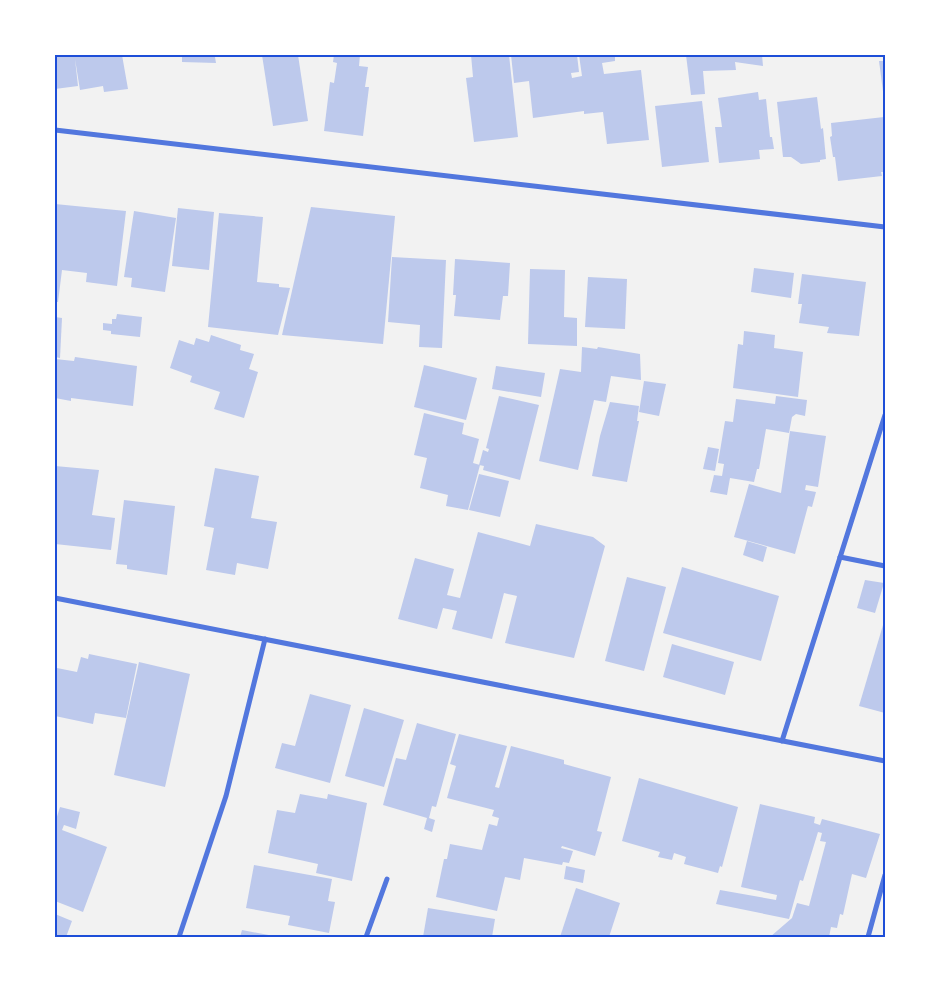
<svg xmlns="http://www.w3.org/2000/svg" width="940" height="992" font-family="Karla,sans-serif">
<style>
.building{fill:#bdc9ec}
.lines{fill:none;stroke-linecap:round;stroke-linejoin:round}
.minor{stroke:#5277de;stroke-width:5}
.neatline{fill:none;stroke:#1d4ed8;stroke-width:2}
</style>
<rect width="100%" height="100%" fill="#f2f2f2"/>
<g class="building">
<path d="M55 55H122L128 89 104 92 103 86 80 90 75 59 78 86 55 89Z"/>
<path d="M182 55H226V56L215 57 216 63 182 62Z"/>
<path d="M262 55H298L308 121 273 126Z"/>
<path d="M334 55H360L359 66 368 67 365 87H369L363 136 324 131 330 82 334 83 337 63 333 62Z"/>
<path d="M471 55H509L518 137 474 142 466 78 473 77Z"/>
<path d="M511 55H577L579 72 571 73 572 78 582 76 579 55H615V61L602 63 604 74 641 70 649 140 607 144 603 112 584 114V111L533 118 529 81 514 83Z"/>
<path d="M686 55H762L763 66 735 62 736 70 703 71 705 94 691 95Z"/>
<path d="M879 61H885V98L884 99Z"/>
<path d="M758 92 759 100 766 99 770 137H772L774 149 759 150 760 159 719 163 715 127H722L718 98Z"/>
<path d="M817 97 821 129 823 128 826 159 820 160V162L801 164 791 157H783L777 102Z"/>
<path d="M702 101 709 162 662 167 655 106Z"/>
<path d="M884 117 885 172H881L882 176 838 181 835 157H833L830 137 832 136 831 123Z"/>
<path d="M55 204 126 211 117 286 86 282 87 273 62 270 58 302H55Z"/>
<path d="M311 207 395 216 383 344 282 335Z"/>
<path d="M178 208 214 212 209 270 172 266Z"/>
<path d="M134 211 176 218 165 292 131 287 132 278 124 277Z"/>
<path d="M219 213 263 217 257 282 279 284V287L290 288 278 335 208 327Z"/>
<path d="M392 257 446 260 442 348 419 347 420 325 388 322Z"/>
<path d="M455 259 510 263 508 296H503L500 320 454 316 456 295H453Z"/>
<path d="M754 268 794 273 791 298 751 292Z"/>
<path d="M530 269 565 270 564 317 577 318V346L528 344Z"/>
<path d="M802 274 866 282 859 336 827 333 829 327 799 323 802 304H798Z"/>
<path d="M588 277 627 279 625 329 585 327Z"/>
<path d="M117 314 142 317 140 337 111 334V331L103 330V323L112 324V319H116Z"/>
<path d="M55 317 62 318 60 358 55 357Z"/>
<path d="M744 331 775 335 774 348 803 352 798 397 733 388 738 344 743 345Z"/>
<path d="M211 335 241 345 240 350 254 354 249 369 258 372 244 418 214 409 220 392 190 382 192 376 170 368 179 340 194 345 196 338 209 342Z"/>
<path d="M582 347 597 349 598 347 640 354 641 380 611 376 606 402 594 400 578 470 539 461 560 369 581 372Z"/>
<path d="M75 357 137 366 133 406 71 398V401L55 398V359L74 361Z"/>
<path d="M424 365 477 378 466 420 414 407Z"/>
<path d="M496 366 545 373 541 397 492 389Z"/>
<path d="M644 381 666 384 659 416 639 412Z"/>
<path d="M499 396 539 405 520 480 483 470 484 466 479 465 483 450 488 452 489 449 486 448Z"/>
<path d="M776 396 807 400 805 416 796 414 792 417 789 433 766 429 759 469H757L754 482 730 478 727 495 710 492 714 475 722 476 724 464 718 463 725 421 733 422 736 399 775 404Z"/>
<path d="M610 402 639 406 637 421H639L627 482 592 476 600 436Z"/>
<path d="M424 413 464 423 462 434 479 439 473 463 480 465 468 510 446 506 448 495 420 488 427 458 414 455Z"/>
<path d="M790 431 826 436 818 487 806 485 805 490 816 492 812 507 808 506 795 554 734 537 749 484 781 493Z"/>
<path d="M708 447 719 449 715 471 703 469Z"/>
<path d="M55 466 99 470 92 515 115 518 111 550 55 544Z"/>
<path d="M215 468 259 476 251 518 277 522 268 569 237 563 235 575 206 570 214 528 204 526Z"/>
<path d="M479 474 509 481 500 517 469 510Z"/>
<path d="M124 500 175 506 167 575 127 569V565L116 564Z"/>
<path d="M536 524 593 537 605 546 574 658 505 643 517 596 504 593 492 639 452 629 457 611 443 608 437 629 398 619 415 558 454 569 447 595 460 598 478 532 530 546Z"/>
<path d="M747 541 767 547 763 562 743 555Z"/>
<path d="M682 567 779 596 761 661 663 633Z"/>
<path d="M627 577 666 587 644 671 605 661Z"/>
<path d="M865 580 884 583 875 613 857 608Z"/>
<path d="M883 625H885V713L859 706Z"/>
<path d="M672 644 734 662 725 695 663 677Z"/>
<path d="M89 654 137 664 126 718 95 713 93 724 55 716V679L57 668 77 672 81 657 88 659Z"/>
<path d="M139 662 190 674 165 787 114 775Z"/>
<path d="M310 694 351 705 330 783 275 768 282 743 295 746Z"/>
<path d="M364 708 404 720 384 787 345 776Z"/>
<path d="M417 723 456 734 436 807 432 806 429 818 435 820 432 832 424 829 427 818 383 805 396 758 406 760Z"/>
<path d="M459 734 507 746 495 787 499 788 511 746 564 760V764L611 777 597 831 602 832 595 856 562 846 561 848 573 851 569 863 563 862 562 865 524 858 520 880 505 877 497 911 436 897 444 859H447L450 844 482 850 489 824 497 826 499 818 492 816 494 810 447 798 456 766 450 764Z"/>
<path d="M639 778 738 807 722 867 720 866 718 873 684 864 686 857 674 853 672 860 658 857 660 852 622 841Z"/>
<path d="M300 794 327 799 328 794 367 803 352 881 316 873 318 864 268 853 277 810 295 813Z"/>
<path d="M760 804 815 817 814 823 820 825 822 819 880 834 866 878 852 874 843 915 840 914 837 928 831 927 829 937H770L792 918 797 903 809 906 826 842 820 841 822 833 818 832 803 881 800 880 789 919 716 904 720 890 776 900 777 895 741 887Z"/>
<path d="M60 807 80 812 76 829 64 825 62 830 107 847 83 912 55 901V823Z"/>
<path d="M254 865 332 879 328 901 335 902 329 933 288 925 290 916 246 908Z"/>
<path d="M566 866 585 870 583 883 564 879Z"/>
<path d="M576 888 620 903 609 937H560Z"/>
<path d="M428 908 495 919 492 937H423Z"/>
<path d="M55 914 72 921 66 937H55Z"/>
<path d="M242 930 274 936V937H240Z"/>
</g>
<g class="lines">
<g class="minor">
<path d="M55 130 885 227"/>
<path d="M840 557 885 566"/>
<path d="M55 598 885 761"/>
<path d="M782 741 885 415"/>
<path d="M179 937 226 796 265 639"/>
<path d="M366 937 387 879"/>
<path d="M868 937 885 875"/>
</g>
</g>
<rect width="940" height="992" fill="none" stroke="#ffffff" stroke-width="112"/>
<rect x="56" y="56" width="828" height="880" class="neatline"/>
</svg>
